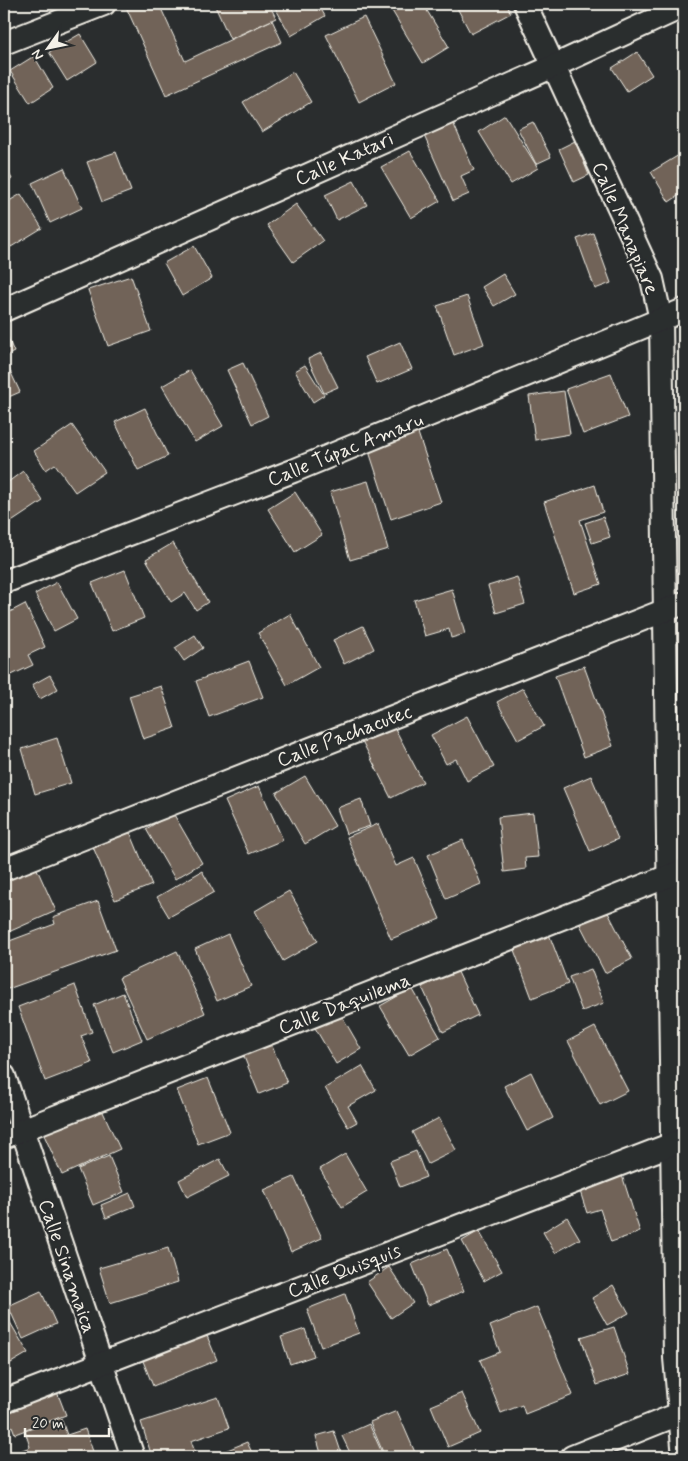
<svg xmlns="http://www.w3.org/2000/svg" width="688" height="1461" font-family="Mynerve,sans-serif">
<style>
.building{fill:#716458;stroke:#f4f1e8}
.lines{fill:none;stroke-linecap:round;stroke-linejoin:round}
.street-casing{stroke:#f4f1e8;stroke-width:26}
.street{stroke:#2a2d2e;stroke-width:22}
.labels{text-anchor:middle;stroke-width:4.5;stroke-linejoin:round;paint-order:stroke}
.street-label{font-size:20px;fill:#f4f1e8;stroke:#2a2d2e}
</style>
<rect width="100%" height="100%" fill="#2a2d2e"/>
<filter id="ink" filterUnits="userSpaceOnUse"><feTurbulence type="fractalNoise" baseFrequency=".02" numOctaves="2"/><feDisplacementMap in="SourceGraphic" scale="10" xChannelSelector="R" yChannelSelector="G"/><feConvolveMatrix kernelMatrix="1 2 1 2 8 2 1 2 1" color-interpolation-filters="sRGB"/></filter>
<g filter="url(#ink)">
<g class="building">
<path d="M132 4H159L185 61 272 20 282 42 166 95 126 7Z"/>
<path d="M214 4H269L276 18 230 39Z"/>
<path d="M273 4H318L325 16 291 36Z"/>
<path d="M388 4H423L449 47 423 63Z"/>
<path d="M455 4H506L511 13 471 34Z"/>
<path d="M364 17 396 83 359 102 326 35Z"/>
<path d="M80 34 97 62 67 81 49 52Z"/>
<path d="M637 52 652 75 627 91 612 68Z"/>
<path d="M34 56 53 88 30 103 10 71Z"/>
<path d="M293 72 311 102 262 132 243 102Z"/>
<path d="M505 115 538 168 511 184 479 132Z"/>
<path d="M451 118 474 170 461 176 469 194 453 201 422 131Z"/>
<path d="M533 122 551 157 536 164 518 129Z"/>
<path d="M575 141 589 175 574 182 559 149Z"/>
<path d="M410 151 440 201 411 218 381 167Z"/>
<path d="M116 152 131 191 102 202 87 162Z"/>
<path d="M684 152V192L669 202 651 172Z"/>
<path d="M4 164 12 179 4 184Z"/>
<path d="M64 168 82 208 50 223 32 183Z"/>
<path d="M354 181 367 205 337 220 325 195Z"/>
<path d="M21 194 42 228 11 247 4 235V204Z"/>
<path d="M296 204 323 241 293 262 267 225Z"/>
<path d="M593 233 611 283 595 289 577 239Z"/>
<path d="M194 246 212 278 182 296 164 263Z"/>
<path d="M503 274 515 294 494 306 482 287Z"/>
<path d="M131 276 151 331 108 346 88 290Z"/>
<path d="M467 296 484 344 454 355 437 306Z"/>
<path d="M4 329 14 352 4 357Z"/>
<path d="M400 342 412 369 377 384 365 357Z"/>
<path d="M321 353 338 387 324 393 308 359Z"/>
<path d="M4 358 20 392 4 399Z"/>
<path d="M243 363 268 416 252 424 227 370Z"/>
<path d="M305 365 324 395 313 402 295 371Z"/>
<path d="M190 370 223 426 195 442 162 386Z"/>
<path d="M611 373 628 417 583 434 566 389Z"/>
<path d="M564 391 570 434 535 440 529 396Z"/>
<path d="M145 408 168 456 138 470 115 422Z"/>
<path d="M72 425 105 472 75 492 55 464 46 470 34 451Z"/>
<path d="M416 427 441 502 391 519 366 442Z"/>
<path d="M23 471 43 501 4 527V485Z"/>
<path d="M368 481 388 549 350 560 330 492Z"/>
<path d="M595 485 603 512 580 520 601 584 574 593 544 502Z"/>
<path d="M295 492 322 535 295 552 268 509Z"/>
<path d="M603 517 610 537 592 543 585 523Z"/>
<path d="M173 543 208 602 196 610 185 593 171 602 146 559Z"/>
<path d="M125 570 144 618 112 631 92 583Z"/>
<path d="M517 577 525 604 496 613 488 586Z"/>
<path d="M57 582 77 619 54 631 35 594Z"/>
<path d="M452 589 465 634 451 638 449 629 425 636 414 600Z"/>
<path d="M25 604 45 647 28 655 33 665 5 678 4 615Z"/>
<path d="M290 614 319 667 287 685 258 633Z"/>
<path d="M363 626 374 649 344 664 333 640Z"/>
<path d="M195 635 203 648 184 661 175 648Z"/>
<path d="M249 661 263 697 209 717 196 681Z"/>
<path d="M584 666 613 746 584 757 555 676Z"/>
<path d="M50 675 58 689 40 699 32 685Z"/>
<path d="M161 686 175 728 143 739 129 696Z"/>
<path d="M523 688 544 726 518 740 497 702Z"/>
<path d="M467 716 494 767 467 781 456 759 446 764 431 735Z"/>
<path d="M390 719 423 782 391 798 359 735Z"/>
<path d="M57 738 71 783 35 794 22 749Z"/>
<path d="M305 776 335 826 305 844 276 793Z"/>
<path d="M591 776 618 839 590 851 563 788Z"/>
<path d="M259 786 283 840 249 854 225 801Z"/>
<path d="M361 799 370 826 346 834 337 808Z"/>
<path d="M173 813 202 863 175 879 146 829Z"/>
<path d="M533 813 538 857 525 858 526 869 504 872 498 817Z"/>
<path d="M378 824 396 866 414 858 440 919 391 939 347 837Z"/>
<path d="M128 827 152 885 115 900 91 842Z"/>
<path d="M463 840 481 884 446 899 428 855Z"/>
<path d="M36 867 56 911 4 934V881Z"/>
<path d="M202 871 214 892 169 917 157 897Z"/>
<path d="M289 891 318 941 283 961 255 911Z"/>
<path d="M600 897 632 959 605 973 573 911Z"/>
<path d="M98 901 116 950 5 990 4 985V943L55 924 53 917Z"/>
<path d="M547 929 568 984 532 998 511 942Z"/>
<path d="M228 934 251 986 217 1001 195 949Z"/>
<path d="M177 951 205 1013 147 1039 119 978Z"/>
<path d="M591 969 604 1003 582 1011 569 977Z"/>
<path d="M457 970 478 1015 443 1032 422 987Z"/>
<path d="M75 985 92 1032 81 1036 92 1063 45 1081 18 1007Z"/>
<path d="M412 988 440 1037 409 1055 380 1006Z"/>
<path d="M123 993 142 1040 113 1052 94 1005Z"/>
<path d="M332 999 361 1049 336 1064 307 1014Z"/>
<path d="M595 1027 628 1091 600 1105 568 1041Z"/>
<path d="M270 1041 287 1083 259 1094 242 1052Z"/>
<path d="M362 1066 376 1090 348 1106 357 1122 348 1127 325 1088Z"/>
<path d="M531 1072 553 1118 527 1131 504 1086Z"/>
<path d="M208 1078 230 1132 198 1144 177 1090Z"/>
<path d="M98 1101 120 1149 62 1175 40 1126Z"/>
<path d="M439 1118 456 1150 428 1164 412 1132Z"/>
<path d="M416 1151 426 1177 400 1187 390 1161Z"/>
<path d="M345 1154 367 1192 342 1207 320 1169Z"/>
<path d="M109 1156 124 1192 93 1205 78 1169Z"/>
<path d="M220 1159 229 1176 187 1197 179 1180Z"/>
<path d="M621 1172 640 1232 611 1242 600 1209 587 1213 578 1185Z"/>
<path d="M294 1177 322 1238 291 1252 264 1190Z"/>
<path d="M130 1193 135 1206 106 1218 101 1205Z"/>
<path d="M567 1217 580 1239 555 1253 543 1232Z"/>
<path d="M479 1231 502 1271 484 1281 462 1241Z"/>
<path d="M168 1248 178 1282 110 1303 99 1268Z"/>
<path d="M447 1249 464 1291 428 1305 412 1264Z"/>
<path d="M389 1267 413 1303 391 1318 367 1282Z"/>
<path d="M613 1285 629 1313 607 1325 592 1298Z"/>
<path d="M41 1291 56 1324 23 1339 8 1306Z"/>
<path d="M345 1294 359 1333 321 1347 307 1309Z"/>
<path d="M537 1307 573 1395 525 1414 522 1405 501 1413 480 1360 500 1352 490 1326Z"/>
<path d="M4 1312 28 1353 4 1367Z"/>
<path d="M614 1327 630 1374 597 1385 581 1337Z"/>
<path d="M305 1329 314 1356 290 1364 281 1337Z"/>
<path d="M205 1331 217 1360 153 1386 141 1356Z"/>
<path d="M54 1384 66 1415 15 1434 12 1426 4 1429V1403Z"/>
<path d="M462 1393 480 1433 448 1447 431 1406Z"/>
<path d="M218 1397 229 1428 191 1441 196 1455 190 1457H152L141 1422Z"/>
<path d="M397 1411 417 1457H385L370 1422Z"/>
<path d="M61 1418 67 1435 85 1429 95 1457H23L20 1451 30 1447 25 1431Z"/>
<path d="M369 1424 384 1457H352L342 1436Z"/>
<path d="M334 1431 342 1455 336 1457H322L316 1436Z"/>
<path d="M247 1442 254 1457H210Z"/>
</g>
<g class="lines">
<defs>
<g id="street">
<path d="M525 4 652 279 661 320 675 1358 684 1457"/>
<path d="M4 43 104 4"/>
<path d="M4 310 554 66 684 6"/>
<path d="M4 582 293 471 684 310"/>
<path d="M4 869 684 603"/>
<path d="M4 1076 133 1457"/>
<path d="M4 1137 684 870"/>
<path d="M4 1401 683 1140"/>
<path d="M572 1457 684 1412"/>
</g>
</defs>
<use href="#street" class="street-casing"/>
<use href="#street" class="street"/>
</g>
</g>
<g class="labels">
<g class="street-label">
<text transform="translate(344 158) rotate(-24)" y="7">Calle Katari</text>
<text transform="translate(626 228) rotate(67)" y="7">Calle Manapiare</text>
<text transform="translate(345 449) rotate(-22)" y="7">Calle Túpac Amaru</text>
<text transform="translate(344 735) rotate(-21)" y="7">Calle Pachacutec</text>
<text transform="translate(344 1003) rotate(-21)" y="7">Calle Daquilema</text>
<text transform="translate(68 1266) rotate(71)" y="7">Calle Sinamaica</text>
<text transform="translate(344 1270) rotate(-21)" y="7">Calle Quisquis</text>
</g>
</g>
<rect width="688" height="1461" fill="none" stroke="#2a2d2e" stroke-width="20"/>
<rect x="10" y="10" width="668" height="1441" fill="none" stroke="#f4f1e8" stroke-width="2" filter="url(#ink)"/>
<g transform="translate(48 48) rotate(237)" stroke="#2a2d2e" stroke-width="4" paint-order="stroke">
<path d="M0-4L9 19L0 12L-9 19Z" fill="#f4f1e8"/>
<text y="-8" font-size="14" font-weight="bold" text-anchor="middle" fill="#f4f1e8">N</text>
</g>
<path d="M25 1428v8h84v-8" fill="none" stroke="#f4f1e8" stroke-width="2.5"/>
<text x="32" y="1428" font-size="15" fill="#f4f1e8" stroke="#2a2d2e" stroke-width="4" paint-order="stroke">20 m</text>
</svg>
